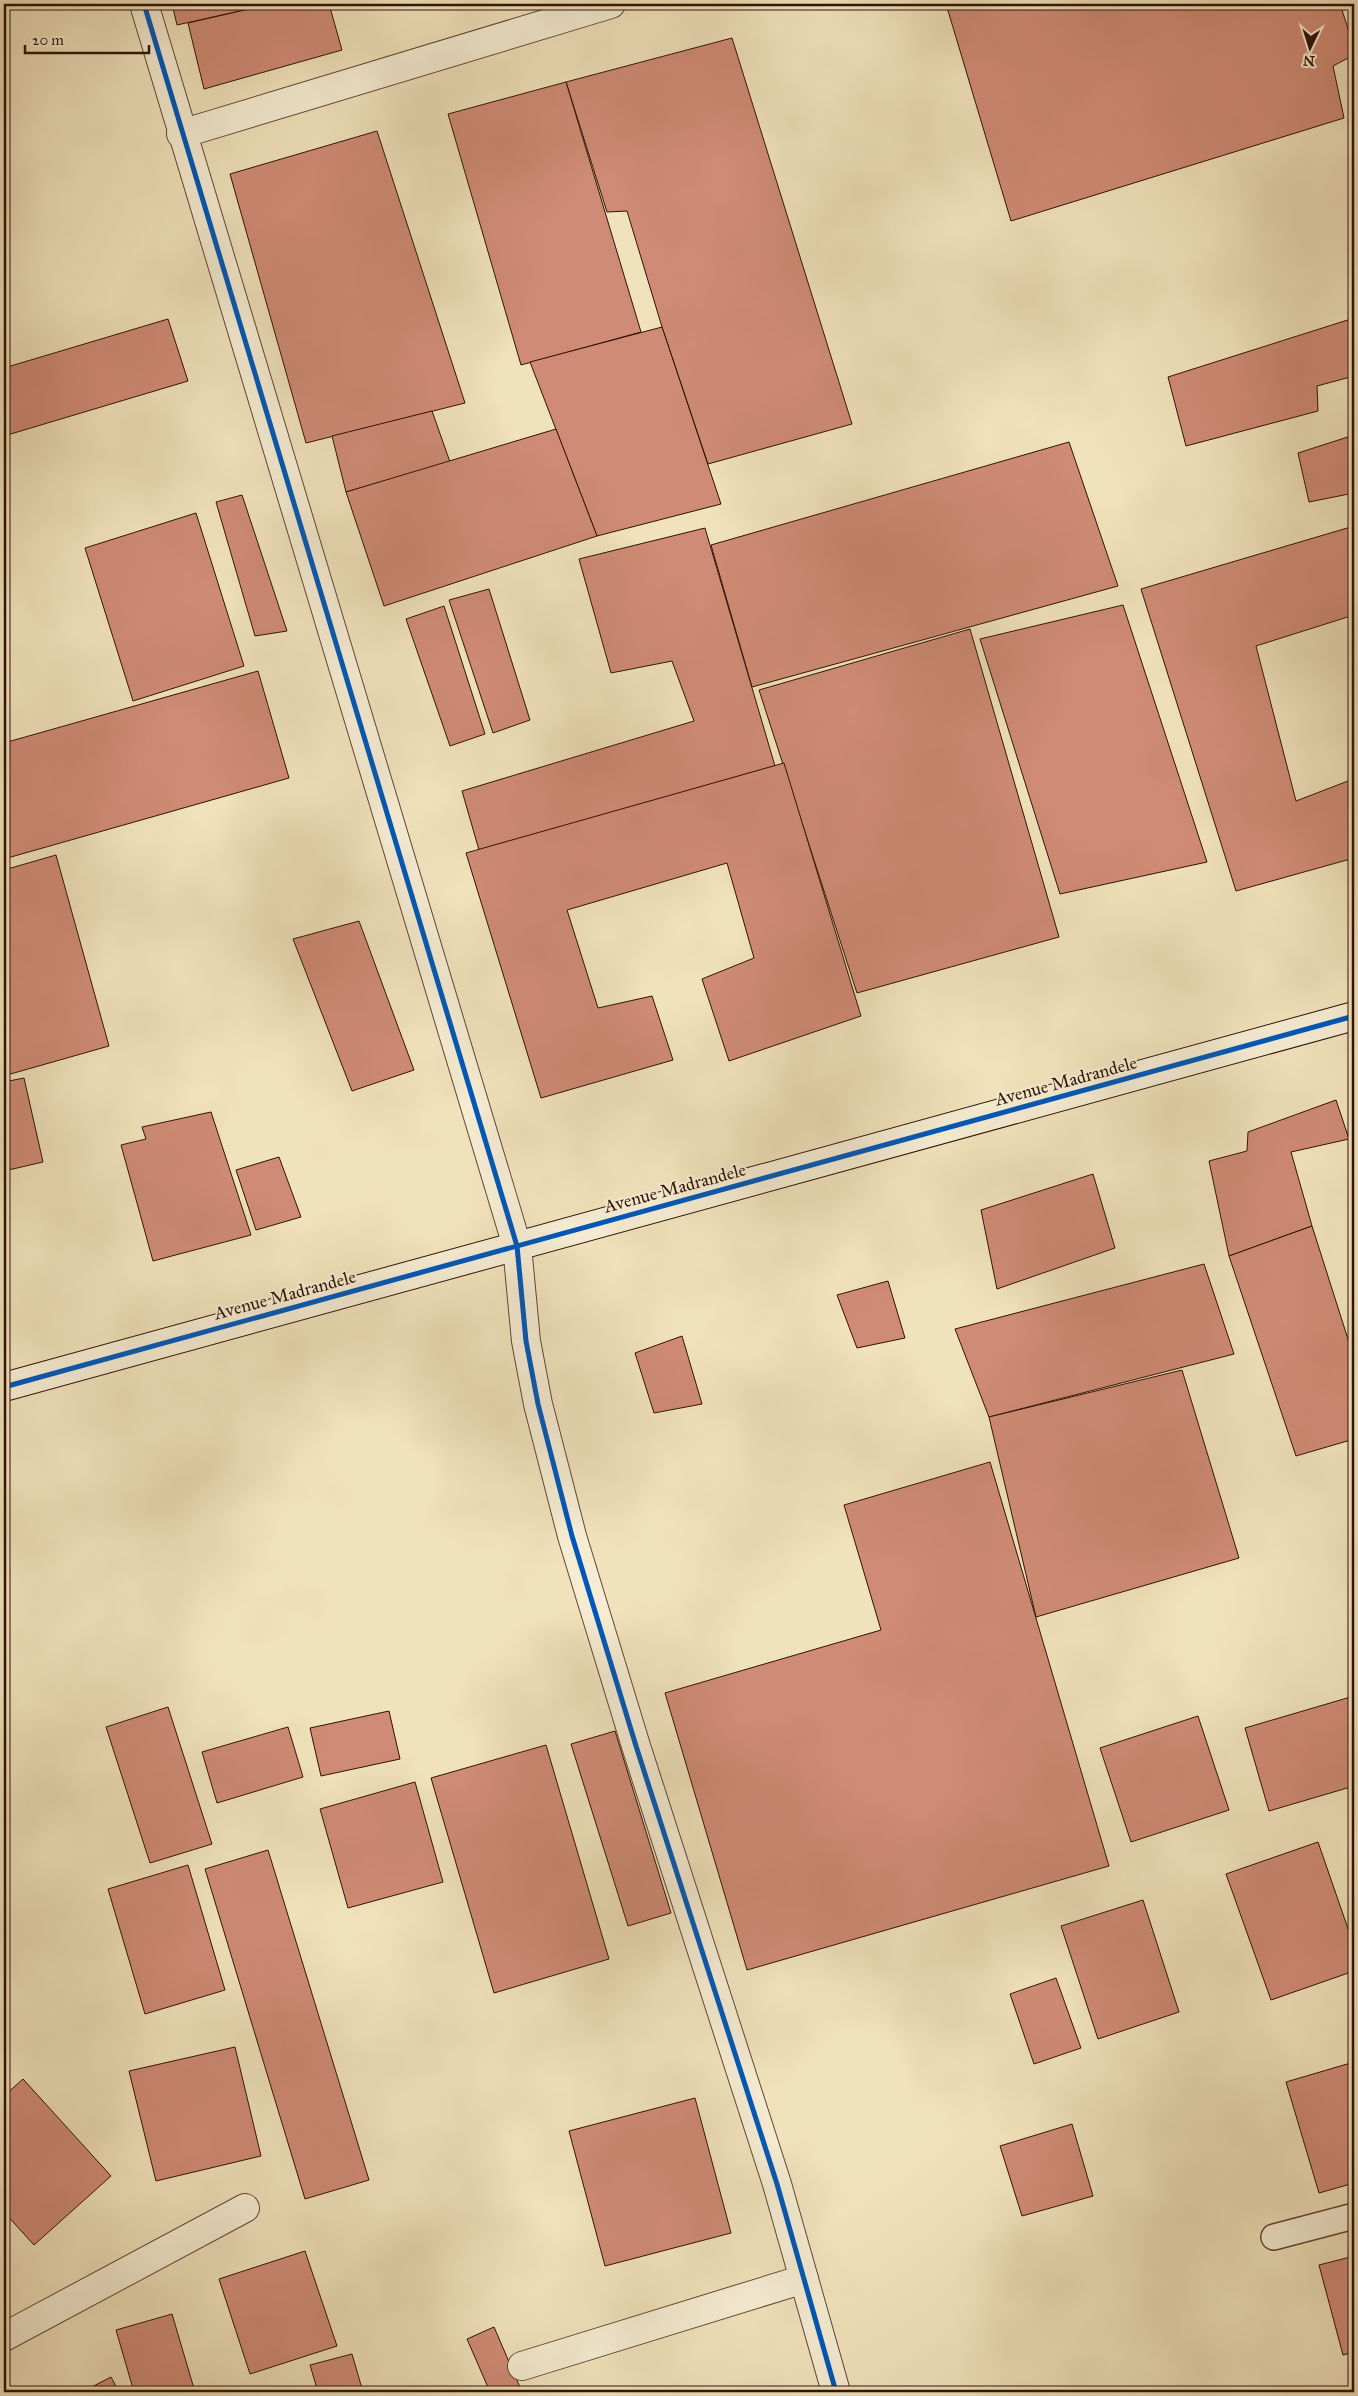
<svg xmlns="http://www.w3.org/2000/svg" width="1358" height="2396" font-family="'IM FELL Great Primer',serif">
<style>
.building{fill:#cf8b75;stroke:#301204}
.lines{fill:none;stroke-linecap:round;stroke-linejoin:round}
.lane-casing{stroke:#604632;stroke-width:28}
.street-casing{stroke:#604632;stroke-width:30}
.secondary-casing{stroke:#301204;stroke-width:30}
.lane{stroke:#f5ecd3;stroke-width:25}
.street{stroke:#f5ecd3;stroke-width:28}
.secondary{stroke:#f5ecd3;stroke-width:28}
.cycleway-casing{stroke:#f5ecd3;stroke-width:8}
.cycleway{stroke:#0057b8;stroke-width:5}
.labels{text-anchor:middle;stroke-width:4;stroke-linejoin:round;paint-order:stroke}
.street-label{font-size:18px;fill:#301204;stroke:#f5ecd3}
</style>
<rect width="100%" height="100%" fill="#f0e2bb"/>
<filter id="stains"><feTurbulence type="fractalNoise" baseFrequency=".004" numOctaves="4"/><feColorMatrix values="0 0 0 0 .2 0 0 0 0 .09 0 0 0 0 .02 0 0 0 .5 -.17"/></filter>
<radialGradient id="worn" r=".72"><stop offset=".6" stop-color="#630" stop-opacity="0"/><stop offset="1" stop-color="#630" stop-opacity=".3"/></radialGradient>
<g class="building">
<path d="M172 4H271L177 25Z"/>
<path d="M271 4H329L342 50 204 89 188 23Z"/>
<path d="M946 4H1340L1354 47V55L1333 66 1344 118 1011 221Z"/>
<path d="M732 38 852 424 708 464 662 327 627 211 607 212 566 82Z"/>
<path d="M566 82 641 332 521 365 448 114Z"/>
<path d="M377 131 465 403 306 443 230 174Z"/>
<path d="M1354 318V376L1317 386 1318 411 1186 446 1168 377Z"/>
<path d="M168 319 188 381 4 436V368Z"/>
<path d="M662 327 721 504 597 536 530 362Z"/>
<path d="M432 411 450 462 346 492 332 436Z"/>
<path d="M556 429 597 536 384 606 346 492Z"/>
<path d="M1354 435V493L1309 502 1298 453Z"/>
<path d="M1069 442 1118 586 752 687 711 545Z"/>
<path d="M242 495 287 631 255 636 216 502Z"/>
<path d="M196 513 244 666 133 701 85 548Z"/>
<path d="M1354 526V615L1256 646 1296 801 1348 781 1354 798V858L1236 891 1141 589Z"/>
<path d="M705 528 775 766 479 850 462 791 694 721 672 661 611 673 579 559Z"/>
<path d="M489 589 530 720 493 733 449 600Z"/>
<path d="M1123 605 1207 862 1060 894 980 639Z"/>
<path d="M444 606 485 734 450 746 406 619Z"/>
<path d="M970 629 1059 937 857 993 759 690Z"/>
<path d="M258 671 289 778 4 859V743Z"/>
<path d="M784 763 861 1016 729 1061 702 979 754 958 727 863 567 910 598 1008 652 996 673 1060 541 1098 466 853Z"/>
<path d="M56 855 109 1046 7 1075 4 1065V870Z"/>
<path d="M359 921 414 1070 352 1091 293 939Z"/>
<path d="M24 1078 43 1162 4 1171V1082Z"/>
<path d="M1336 1100 1349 1139 1291 1152 1312 1226 1229 1256 1209 1161 1247 1151 1248 1132Z"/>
<path d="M211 1112 251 1235 153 1261 121 1145 146 1139 142 1127Z"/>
<path d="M279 1157 301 1217 256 1230 236 1170Z"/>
<path d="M1093 1174 1115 1248 997 1289 981 1210Z"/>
<path d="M1312 1226 1354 1358V1439L1296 1456 1229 1256Z"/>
<path d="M1204 1264 1234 1354 989 1417 955 1329Z"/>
<path d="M888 1281 905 1338 857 1348 837 1295Z"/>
<path d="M682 1336 702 1404 654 1413 635 1353Z"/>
<path d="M1182 1370 1239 1558 1036 1617 989 1417Z"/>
<path d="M990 1462 1109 1866 747 1970 665 1693 881 1630 844 1505Z"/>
<path d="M1354 1696V1786L1269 1811 1245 1728Z"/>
<path d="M168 1707 212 1844 150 1863 106 1727Z"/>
<path d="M389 1711 400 1759 321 1776 310 1728Z"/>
<path d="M1198 1716 1229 1810 1131 1842 1100 1748Z"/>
<path d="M288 1727 303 1777 217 1803 202 1752Z"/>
<path d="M615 1731 671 1913 628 1926 571 1744Z"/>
<path d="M546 1745 609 1959 494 1993 431 1778Z"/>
<path d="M415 1782 443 1882 348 1908 320 1809Z"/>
<path d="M1318 1842 1354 1946V1971L1271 2000 1226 1874Z"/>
<path d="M268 1850 369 2180 305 2199 205 1869Z"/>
<path d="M188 1865 225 1990 145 2014 108 1889Z"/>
<path d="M1143 1900 1179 2012 1098 2039 1061 1926Z"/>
<path d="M1056 1978 1081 2048 1034 2064 1010 1994Z"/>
<path d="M235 2047 261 2156 156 2181 129 2071Z"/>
<path d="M1354 2062V2183L1319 2193 1286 2082Z"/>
<path d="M23 2079 111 2176 34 2245 4 2212V2096Z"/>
<path d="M695 2098 731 2233 605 2266 569 2131Z"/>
<path d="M1072 2124 1093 2196 1022 2216 1000 2146Z"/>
<path d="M305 2251 337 2346 250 2374 219 2279Z"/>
<path d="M1354 2256V2352L1343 2355 1319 2265Z"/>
<path d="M172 2314 195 2392H134L116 2330Z"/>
<path d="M494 2327 522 2392H490L467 2339Z"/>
<path d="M352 2354 363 2392H318L310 2365Z"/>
<path d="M111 2377 119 2392H82Z"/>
</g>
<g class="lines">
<defs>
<path id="lane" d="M1274 2237 1354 2216"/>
<g id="street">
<path d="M144 4 517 1246 526 1341 538 1404 572 1536 636 1746 777 2184 836 2392"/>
<path d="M181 134 611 4"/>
<path d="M4 2337 245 2208"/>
<path d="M522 2366 804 2279"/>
</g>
<path id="secondary" d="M4 1387 1354 1016"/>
</defs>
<use href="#lane" class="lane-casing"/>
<use href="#street" class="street-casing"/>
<use href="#secondary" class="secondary-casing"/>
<use href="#lane" class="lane"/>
<use href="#street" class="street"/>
<use href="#secondary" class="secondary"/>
<defs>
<g id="cycleway">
<path d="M144 4 517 1246 526 1341 538 1404 572 1536 636 1746 777 2184 836 2392"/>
<path d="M4 1387 1354 1016"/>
</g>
</defs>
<use href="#cycleway" class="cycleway-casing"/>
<use href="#cycleway" class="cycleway"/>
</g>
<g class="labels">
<g class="street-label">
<text transform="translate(1066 1081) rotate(-15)" y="6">Avenue Madrandele</text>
<text transform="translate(675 1188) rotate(-15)" y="6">Avenue Madrandele</text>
<text transform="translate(285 1295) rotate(-15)" y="6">Avenue Madrandele</text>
</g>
</g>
<rect width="1358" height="2396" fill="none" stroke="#f0e2bb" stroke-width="20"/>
<rect x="5" y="5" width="1348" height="2386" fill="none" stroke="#301204" stroke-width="2.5"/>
<rect x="10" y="10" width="1338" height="2376" fill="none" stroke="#301204"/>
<g transform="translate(1310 48) rotate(184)" stroke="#f5ecd3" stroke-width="4" paint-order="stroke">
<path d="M0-4L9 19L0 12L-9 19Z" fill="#301204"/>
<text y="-8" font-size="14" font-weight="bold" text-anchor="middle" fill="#301204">N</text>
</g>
<path d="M25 45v8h124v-8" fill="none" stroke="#301204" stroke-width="2.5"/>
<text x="32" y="45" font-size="15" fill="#301204" stroke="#f5ecd3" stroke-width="4" paint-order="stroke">20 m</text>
<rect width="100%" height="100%" filter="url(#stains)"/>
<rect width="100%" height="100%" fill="url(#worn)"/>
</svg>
